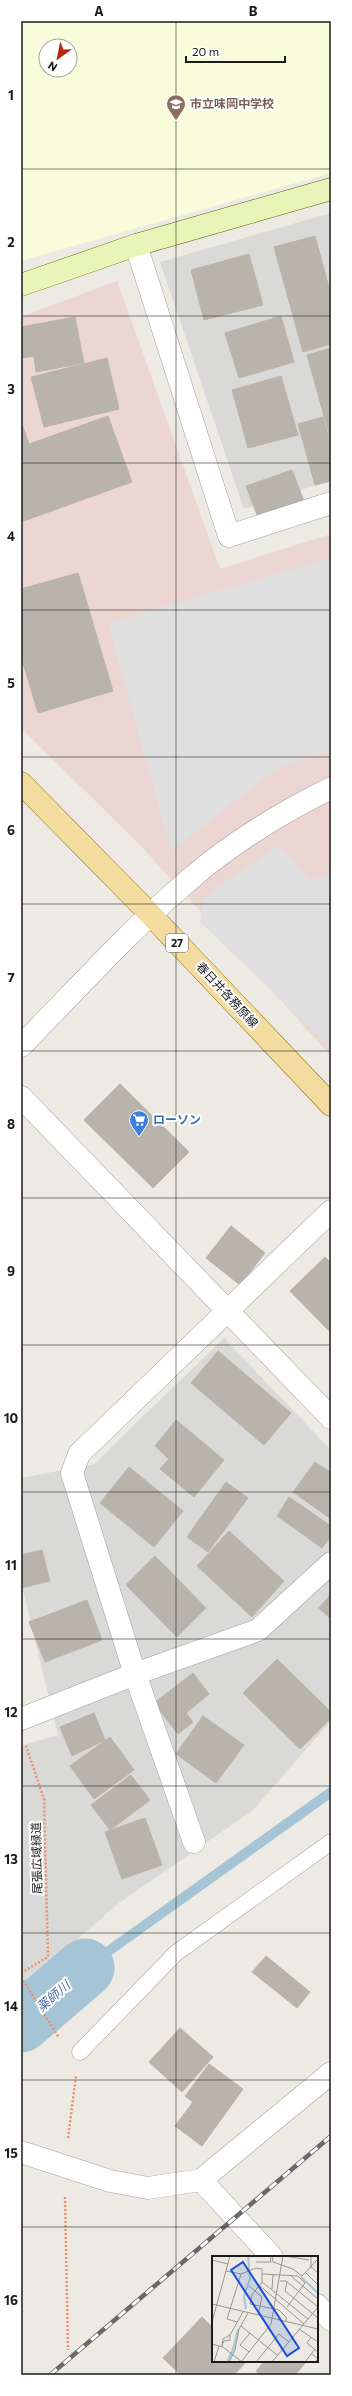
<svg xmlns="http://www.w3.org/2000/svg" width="352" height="2396" font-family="Commissioner,'Noto Sans JP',sans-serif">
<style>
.residential{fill:#d9d9d8}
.commercial{fill:#ecd6d1}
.education{fill:#f8fcdb;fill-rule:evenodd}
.parking{fill:#dfdfdf}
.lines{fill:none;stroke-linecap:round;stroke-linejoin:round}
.stream{stroke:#a5c5d7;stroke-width:10}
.river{stroke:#a5c5d7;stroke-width:59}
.building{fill:#b8b3ab;stroke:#bdb3a5}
.lane-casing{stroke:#a2a2a2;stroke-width:17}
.street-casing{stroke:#a2a2a2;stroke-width:23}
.secondary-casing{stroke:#52690c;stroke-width:23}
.primary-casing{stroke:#88700b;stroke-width:23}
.path{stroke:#ef8f70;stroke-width:2.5;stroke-dasharray:2 2;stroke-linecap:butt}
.lane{stroke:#fff;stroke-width:16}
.street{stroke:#fff;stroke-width:22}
.secondary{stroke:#e9f4b8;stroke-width:22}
.primary{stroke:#f4db9f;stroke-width:22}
.rail-casing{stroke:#696969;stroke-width:4.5}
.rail{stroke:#fff;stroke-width:3;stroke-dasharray:9;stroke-linecap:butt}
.grid{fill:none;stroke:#1b1b1b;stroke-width:1;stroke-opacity:0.55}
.labels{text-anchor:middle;stroke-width:4;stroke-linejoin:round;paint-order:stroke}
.shield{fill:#fff;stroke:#5f5f5f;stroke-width:1}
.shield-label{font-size:11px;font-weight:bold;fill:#1b1b1b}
.education-label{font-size:12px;font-weight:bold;fill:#785e54;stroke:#fff;text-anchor:start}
.street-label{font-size:12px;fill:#1b1b1b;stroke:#fff}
.shop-label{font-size:12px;font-weight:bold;fill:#366cbe;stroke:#fff;text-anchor:start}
.water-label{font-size:13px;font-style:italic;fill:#506ea3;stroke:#fff}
.inset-river{fill:none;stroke:#a5c5d7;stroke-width:2}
.inset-road{fill:none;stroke:#989792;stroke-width:1}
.view{fill:#1d4ed8;fill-opacity:0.15;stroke:#1d4ed8;stroke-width:2}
.inset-edge{fill:none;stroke:#1b1b1b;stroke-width:2}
.neatline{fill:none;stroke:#1b1b1b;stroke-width:1.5}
.grid-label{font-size:13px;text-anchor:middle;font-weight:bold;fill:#1b1b1b}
</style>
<rect width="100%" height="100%" fill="#eceae2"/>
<g class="residential">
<path d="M331 213V480L244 509 160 262Z"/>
<path d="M224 1338 331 1450V1527L328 1531 331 1537V1721L252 1811 119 1903 21 1988V1746L58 1735 21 1582V1478L94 1464Z"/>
</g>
<path class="commercial" d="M117 281 220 569 331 534V1056L142 847 21 728V317Z"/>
<path class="education" d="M21 21H331V173L21 261ZM46 46H70V70H46Z"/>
<g class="parking">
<path d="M331 558V751L279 767 171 851 108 623Z"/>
<path d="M278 845 311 880 331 874V1048L200 922 203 899Z"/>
</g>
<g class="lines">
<path class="stream" d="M85 1968 331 1792"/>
<path class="river" d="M21 2023 85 1968"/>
</g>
<g class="building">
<path d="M315 236 331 295V344L303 352 274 247Z"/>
<path d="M249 254 263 305 204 320 191 270Z"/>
<path d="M281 316 294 362 239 378 225 333Z"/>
<path d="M75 317 84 363 36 372 34 356 21 358V327Z"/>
<path d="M331 348V441L307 355Z"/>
<path d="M107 358 119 409 44 427 31 377Z"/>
<path d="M281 376 298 435 248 448 232 390Z"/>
<path d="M108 416 132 482 21 522V421L29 444Z"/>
<path d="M323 417 331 447V481L315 485 298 424Z"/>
<path d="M292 470 305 504 259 520 246 486Z"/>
<path d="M78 573 113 691 38 713 21 656V589Z"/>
<path d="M120 1084 189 1152 153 1188 84 1120Z"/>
<path d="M231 1226 265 1253 240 1285 206 1258Z"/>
<path d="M325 1257 331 1263V1333L290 1291Z"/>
<path d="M218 1351 291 1413 264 1445 191 1383Z"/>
<path d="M176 1420 224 1460 194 1497 160 1469 169 1459 155 1446Z"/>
<path d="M315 1462 331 1473V1519L293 1492Z"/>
<path d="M129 1467 183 1511 154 1547 100 1503Z"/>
<path d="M226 1482 248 1498 208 1552 187 1537Z"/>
<path d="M289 1497 331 1526V1536L322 1548 277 1516Z"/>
<path d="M229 1531 284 1581 252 1617 197 1566Z"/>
<path d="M42 1550 50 1581 21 1588V1555Z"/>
<path d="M155 1556 206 1608 177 1637 126 1585Z"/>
<path d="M331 1594V1619L319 1608Z"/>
<path d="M87 1600 102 1640 45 1662 29 1622Z"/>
<path d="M277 1659 331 1712V1718L300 1749 243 1693Z"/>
<path d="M193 1673 209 1694 186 1713 193 1722 178 1734 154 1703Z"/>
<path d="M94 1713 105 1740 72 1756 60 1727Z"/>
<path d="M203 1716 244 1745 216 1783 176 1754Z"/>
<path d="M110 1737 134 1770 94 1799 70 1766Z"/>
<path d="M131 1775 150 1800 110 1830 91 1805Z"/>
<path d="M145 1818 162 1865 122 1879 105 1832Z"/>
<path d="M266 1956 310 1992 297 2008 252 1972Z"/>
<path d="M180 2028 213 2057 182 2092 149 2062Z"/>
<path d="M209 2064 243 2089 202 2146 175 2126 193 2102 185 2096Z"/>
<path d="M202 2317 213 2328V2361H247L234 2375H181L163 2358Z"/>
<path d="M265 2361H307L295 2375H261L256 2371Z"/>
</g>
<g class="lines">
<defs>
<path id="lane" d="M80 2052 176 1953 331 1842"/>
<g id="street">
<path d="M136 245 229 536 331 503"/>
<path d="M21 1046C76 990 129 931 189 880 231 843 281 813 331 788"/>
<path d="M21 1097 331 1418"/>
<path d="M21 1719 135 1674 258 1630 331 1563"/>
<path d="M194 1842 135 1674 72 1473 79 1454 331 1211"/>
<path d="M21 2152 110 2181 148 2188 201 2180 331 2073"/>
<path d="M201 2180 272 2257"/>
<path d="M317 2305 331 2320"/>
</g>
<path id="secondary" d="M21 285 136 245 331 189"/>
<path id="primary" d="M21 783 150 914 331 1105"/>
</defs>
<use href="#lane" class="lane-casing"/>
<use href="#street" class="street-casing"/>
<use href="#secondary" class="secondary-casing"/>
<use href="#primary" class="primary-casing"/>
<g class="path">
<path d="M21 1973 48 1957 44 1799 26 1746"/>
<path d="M21 1977 59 2038"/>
<path d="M68 2138 76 2076"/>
<path d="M65 2197 68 2350"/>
</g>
<use href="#lane" class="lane"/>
<use href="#street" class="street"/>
<use href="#secondary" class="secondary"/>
<use href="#primary" class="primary"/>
<defs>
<path id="rail" d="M50 2375 331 2136"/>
</defs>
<use href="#rail" class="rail-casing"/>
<use href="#rail" class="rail"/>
</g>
<path class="grid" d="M176 21V2375M21 169H331M21 316H331M21 463H331M21 610H331M21 757H331M21 904H331M21 1051H331M21 1198H331M21 1345H331M21 1492H331M21 1639H331M21 1786H331M21 1933H331M21 2080H331M21 2227H331"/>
<defs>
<symbol id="school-pin" viewBox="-11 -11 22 30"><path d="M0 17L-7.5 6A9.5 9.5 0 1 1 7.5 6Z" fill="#8d6e63" stroke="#fff"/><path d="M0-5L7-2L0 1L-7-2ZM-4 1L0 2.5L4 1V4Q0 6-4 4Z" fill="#fff"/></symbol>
<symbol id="supermarket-pin" viewBox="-11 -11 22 30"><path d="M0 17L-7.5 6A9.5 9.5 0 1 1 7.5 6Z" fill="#3f7fe0" stroke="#fff"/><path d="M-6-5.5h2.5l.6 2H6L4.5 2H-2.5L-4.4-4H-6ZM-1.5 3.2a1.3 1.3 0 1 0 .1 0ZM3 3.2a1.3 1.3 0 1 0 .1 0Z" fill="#fff"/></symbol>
</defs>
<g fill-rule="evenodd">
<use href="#school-pin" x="165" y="93" width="22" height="30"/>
<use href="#supermarket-pin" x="128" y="1109" width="22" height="30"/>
</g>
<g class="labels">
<rect class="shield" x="166" y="934" width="22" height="18" rx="3"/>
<g class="shield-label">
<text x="177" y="947">27</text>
</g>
<g class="education-label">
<text x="190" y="108">市立味岡中学校</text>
</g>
<g class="street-label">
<text transform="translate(227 995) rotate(47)" y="4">春日井各務原線</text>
<text transform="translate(37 1858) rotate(-91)" y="4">尾張広域緑道</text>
</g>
<g class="shop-label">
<text x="153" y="1124">ローソン</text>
</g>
<g class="water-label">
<text transform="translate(53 1996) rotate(-41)" y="5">薬師川</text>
</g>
</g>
<g transform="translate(212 2256)">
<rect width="106" height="106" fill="#eceae2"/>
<path class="inset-river" d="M36 0 38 23M89 21 106 37M32 40 38 23M32 40 34 53M15 106 21 94 26 73"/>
<path class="inset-road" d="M60 0 61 6 81 13 90 20M73 0 97 4M99 0V11L106 17M0 4 16 8M44 6H59L58 0M14 15 29 18 44 12 50 13V26L40 39 38 48 67 54 74 61V66M94 17 106 29M51 18 86 20 93 27 75 51M79 20 106 43M90 20 106 3M68 25H74L106 51M50 26 96 63M75 26 73 35 106 62M47 29 92 68M37 30 50 41 46 59M60 33 61 19M0 48 106 73M0 66 18 0M25 66 15 63 29 18M29 70 65 99M87 73 106 86M18 79 31 56M99 81 95 87 106 96M0 88 11 91 30 106M10 90 11 83 18 79V84L12 85 10 89M37 96 28 89 38 77M99 97 106 103 103 106M2 106 7 90M17 106 23 94 27 73 36 57M29 106 59 68 71 0M44 106 67 78 77 86M60 106 106 51M93 106 103 93"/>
<path class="view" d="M31 6 87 92 75 100 19 14Z"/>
<rect width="106" height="106" class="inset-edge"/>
</g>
<rect width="352" height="2396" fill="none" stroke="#ffffff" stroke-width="44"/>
<g transform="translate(58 58) rotate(213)"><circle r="19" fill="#ffffff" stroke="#a4a4a4"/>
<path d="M0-3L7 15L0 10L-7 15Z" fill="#b9260e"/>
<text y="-6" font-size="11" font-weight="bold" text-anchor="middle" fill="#1b1b1b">N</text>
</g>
<path d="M186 56v6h99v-6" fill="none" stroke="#1b1b1b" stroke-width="2"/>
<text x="192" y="56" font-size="12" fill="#1b1b1b" stroke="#ffffff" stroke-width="3" paint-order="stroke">20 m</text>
<rect x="22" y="22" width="308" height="2352" class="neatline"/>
<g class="grid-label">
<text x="99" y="16">A</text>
<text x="253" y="16">B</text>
<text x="11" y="100">1</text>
<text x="11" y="247">2</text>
<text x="11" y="394">3</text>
<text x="11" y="541">4</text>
<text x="11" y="688">5</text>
<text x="11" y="835">6</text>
<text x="11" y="982">7</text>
<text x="11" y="1129">8</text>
<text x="11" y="1276">9</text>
<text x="11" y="1423">10</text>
<text x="11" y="1570">11</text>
<text x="11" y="1717">12</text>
<text x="11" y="1864">13</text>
<text x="11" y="2011">14</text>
<text x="11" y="2158">15</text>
<text x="11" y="2305">16</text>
</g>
</svg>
